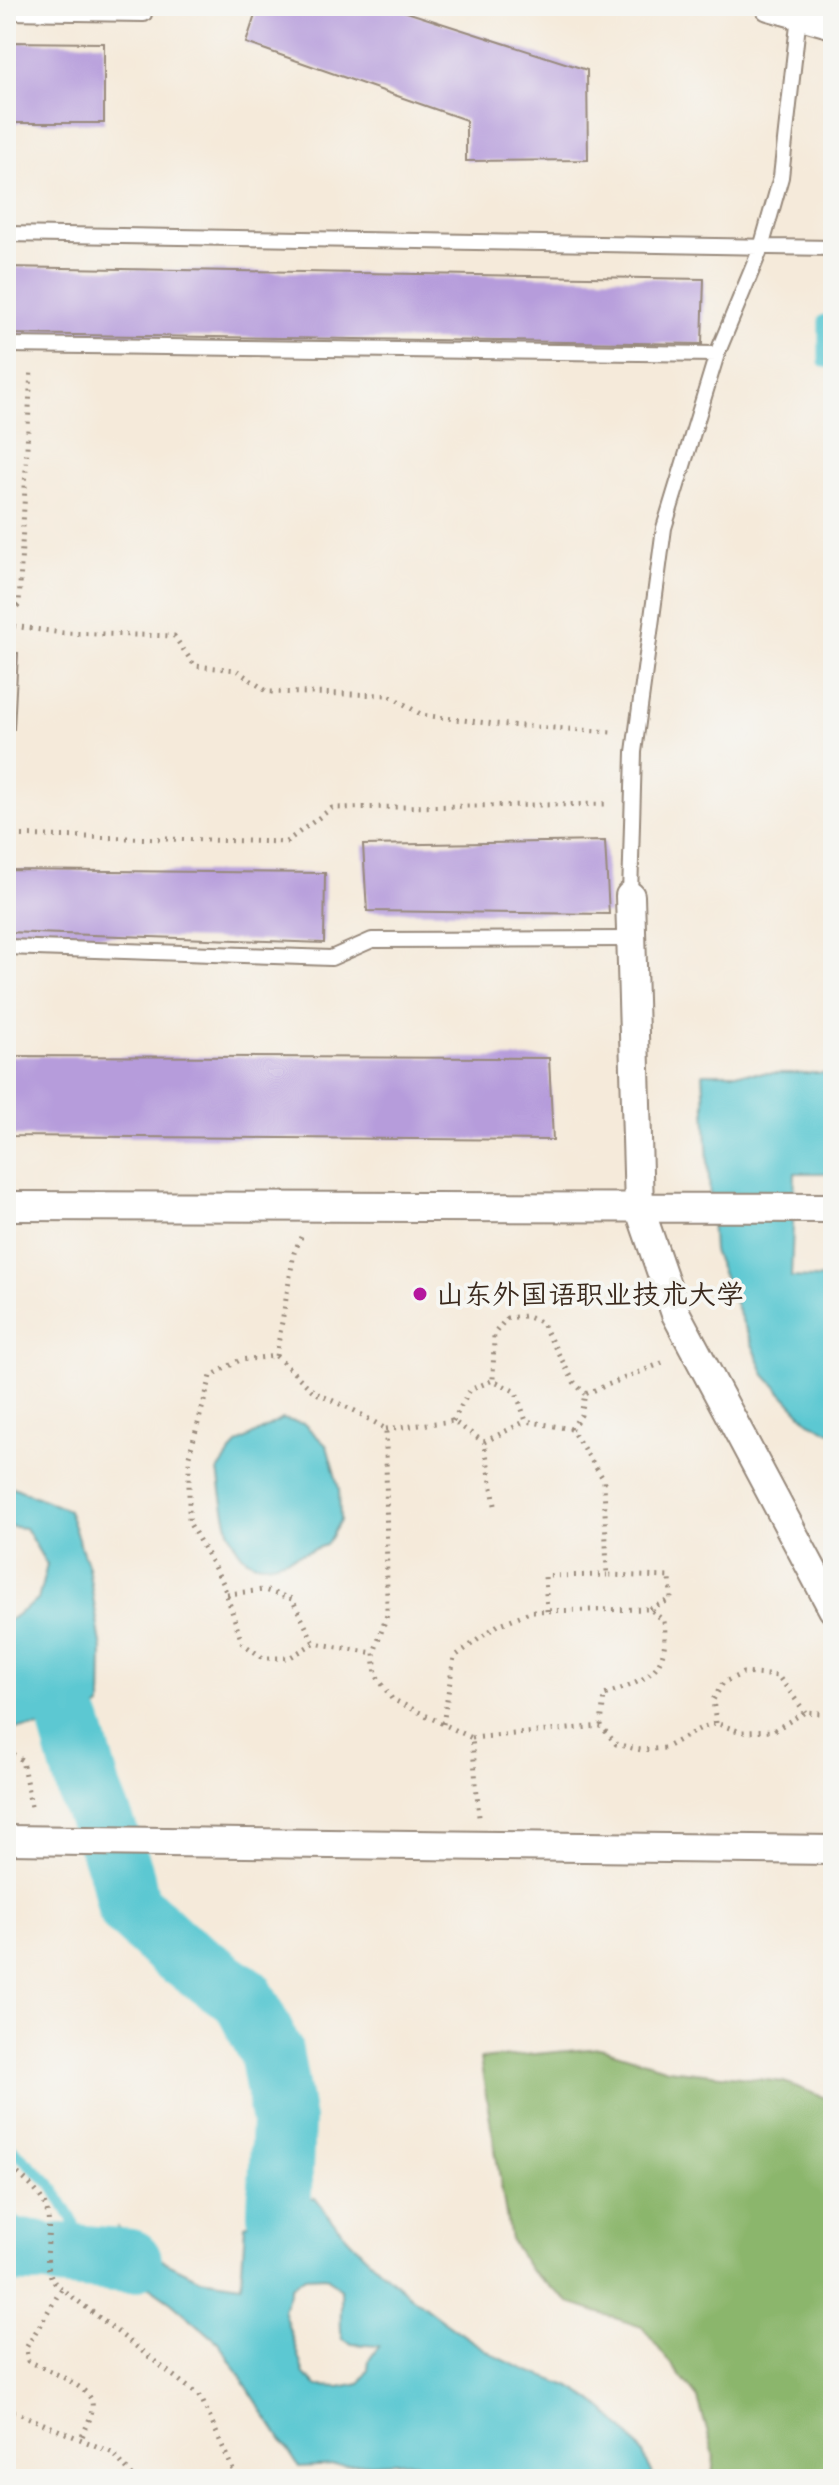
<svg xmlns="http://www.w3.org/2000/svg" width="839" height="2485" viewBox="0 0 839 2485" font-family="Delius,'LXGW WenKai TC',sans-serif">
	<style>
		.forest { fill: #8bb66c; stroke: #637045; stroke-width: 2 }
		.water { fill: #5bc8d2; stroke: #4b7978; stroke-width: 2; fill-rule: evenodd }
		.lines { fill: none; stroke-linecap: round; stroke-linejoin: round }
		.stream { stroke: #5bc8d2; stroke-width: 11 }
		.river { stroke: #5bc8d2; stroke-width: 64 }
		.building { fill: #b69cdb }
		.lane-casing { stroke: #988a7c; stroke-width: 18 }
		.street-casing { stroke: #988a7c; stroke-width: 32 }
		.path { stroke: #988a7c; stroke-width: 5; stroke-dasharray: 2 6; stroke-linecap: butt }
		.lane { stroke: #fff; stroke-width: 14 }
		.street { stroke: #fff; stroke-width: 28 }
		.poi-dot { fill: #b5179e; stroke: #f6f6f2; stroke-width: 3 }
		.labels { text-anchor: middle; stroke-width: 8; stroke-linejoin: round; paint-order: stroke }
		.poi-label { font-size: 28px; fill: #3b2a1e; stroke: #f6f6f2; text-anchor: start }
	</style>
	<rect width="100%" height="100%" fill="#f6f6f2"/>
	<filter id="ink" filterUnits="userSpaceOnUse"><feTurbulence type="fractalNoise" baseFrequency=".0125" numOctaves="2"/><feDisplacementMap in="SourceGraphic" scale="16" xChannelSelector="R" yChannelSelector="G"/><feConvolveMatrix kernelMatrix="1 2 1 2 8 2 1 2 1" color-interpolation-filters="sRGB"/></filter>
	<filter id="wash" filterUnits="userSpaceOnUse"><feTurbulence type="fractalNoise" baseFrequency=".006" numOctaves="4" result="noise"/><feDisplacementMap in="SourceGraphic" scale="32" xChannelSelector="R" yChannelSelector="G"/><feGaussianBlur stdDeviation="1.8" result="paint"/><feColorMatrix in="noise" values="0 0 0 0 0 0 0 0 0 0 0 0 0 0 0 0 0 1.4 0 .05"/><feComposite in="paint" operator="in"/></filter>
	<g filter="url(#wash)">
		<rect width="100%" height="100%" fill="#f5eada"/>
		<path class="forest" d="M 600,2048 L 668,2069 L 784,2082 L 833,2101 L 833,2479 L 712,2479 L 714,2455 L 698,2399 L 642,2327 L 570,2303 L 530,2270 L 510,2239 L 480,2059 Z"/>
		<path class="water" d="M 703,1073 L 833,1073 L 833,1173 L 795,1173 L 791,1277 L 833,1279 L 833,1433 L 809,1422 L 765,1375 L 713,1251 Z
			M 282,1419 L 304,1424 L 327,1446 L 339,1489 L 340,1521 L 326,1545 C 310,1550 280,1563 265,1564 C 226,1566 223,1499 218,1471 L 237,1444 Z
			M 6,1484 L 68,1510 L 88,1567 L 102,1650 L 101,1706 L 71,1726 L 6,1729 L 6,1622 L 38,1600 L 47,1565 L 25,1528 L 6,1526 Z
			M 315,2198 C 360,2260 425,2311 489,2352 C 513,2367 542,2375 568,2386 C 592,2396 622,2425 638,2446 C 645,2455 649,2468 654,2479 L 442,2479 L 413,2461 L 299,2467 L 218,2342 L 171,2302 L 135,2277 L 119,2228 L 162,2260 L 200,2279 L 241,2285 L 245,2225 ZM 326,2276 L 341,2290 C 342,2307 339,2323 342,2339 L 352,2344 L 379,2346 L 369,2360 L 368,2370 L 360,2383 L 339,2387 L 318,2386 L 304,2374 L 283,2310 L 291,2287 L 305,2277 Z"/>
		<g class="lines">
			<path class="stream" d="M 824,320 L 824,362 L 833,363
				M 6,2143 L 51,2184 L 72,2219 L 86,2257"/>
			<path class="river" d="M 71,1726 L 90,1793 L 121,1871 L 129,1907 L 175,1950 L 243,1997 L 271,2052 L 283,2121 L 279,2213
				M 6,2247 L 14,2251 L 35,2252
				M 60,2255 L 130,2261"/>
		</g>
		<g id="blocks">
			<path class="building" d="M 258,6 L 388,6 L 587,70 L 588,160 L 466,161 L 466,120 L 246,43 Z
				M 6,42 L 104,43 L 104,123 L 6,123 Z
				M 6,267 L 704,279 L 702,344 L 6,334 Z
				M 6,653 L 18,653 L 14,729 L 6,729 Z
				M 605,841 L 609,914 L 367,911 L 363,845 Z
				M 6,870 L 325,873 L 324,943 L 6,932 Z
				M 6,1056 L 549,1058 L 553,1140 L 6,1136 Z"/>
		</g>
	</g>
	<g filter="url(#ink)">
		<use href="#blocks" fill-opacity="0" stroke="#988a7c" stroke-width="2"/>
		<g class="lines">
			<defs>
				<path id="lane" d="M 6,12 L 144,14 L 144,6
					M 6,234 L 833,248
					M 6,345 L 717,354
					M 630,896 L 634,752 L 664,528 L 717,354 L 761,248 L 781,177 L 799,15
					M 6,947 L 331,958 L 372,940 L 631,939"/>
				<path id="street" d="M 769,6 L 833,24
					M 630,896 L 639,1207 L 676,1314 L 833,1609
					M 6,1206 L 833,1208
					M 6,1840 L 833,1850"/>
			</defs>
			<use href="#lane" class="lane-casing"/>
			<use href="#street" class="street-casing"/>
			<path class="path" d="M 6,618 L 19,605 L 31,369
				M 6,625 L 63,633 L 174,636 L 195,666 L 236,670 L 268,692 L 389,695 L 422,715 L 494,724 L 612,732
				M 6,835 L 286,842 L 332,808 L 608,804
				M 301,1237 L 294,1253 L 276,1356 L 240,1360 L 211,1376 L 189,1456 L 189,1522 L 223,1583 L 242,1643 L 263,1658 L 289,1658 L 314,1643 L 374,1653
				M 276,1356 L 314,1392 L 355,1411 L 386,1429 L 387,1615 L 374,1653 L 376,1675 L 392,1699 L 472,1738 L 479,1817
				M 453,1421 L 470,1390 L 493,1380
				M 386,1429 L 453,1421 L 484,1442
				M 571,1429 L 526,1421 L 516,1392 L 493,1380 L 494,1334 L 507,1318 L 525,1316 L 541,1322 L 574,1382 L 585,1394
				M 495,1505 L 484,1442 L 526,1421
				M 227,1594 L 264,1590 L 292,1599 L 314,1643
				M 650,1609 L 671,1599 L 670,1577 L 607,1575 L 604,1480 L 571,1429 L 581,1415 L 585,1394 L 667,1361
				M 547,1611 L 545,1576 L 607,1575
				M 716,1723 L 713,1700 L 723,1683 L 743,1673 L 778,1676 L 805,1712
				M 443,1724 L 454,1657 L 498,1625 L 532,1611 L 650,1609 L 664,1621 C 670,1672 647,1680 604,1695 L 601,1726
				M 472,1738 L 601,1726 L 616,1744 L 641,1750 L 665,1748 L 701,1728 L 716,1723 L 741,1732 L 773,1731 L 805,1712 L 833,1714
				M 6,1750 L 22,1760 L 32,1811
				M 6,2163 C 18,2174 34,2186 43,2201 C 57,2225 38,2261 55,2283 L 198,2395 L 203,2402 L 237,2479
				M 61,2290 L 26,2348 L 28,2361 C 43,2368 89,2386 92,2402 C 94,2414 85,2429 81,2439
				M 6,2408 L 113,2453 L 135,2479"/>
			<use href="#lane" class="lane"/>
			<use href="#street" class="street"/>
		</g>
	</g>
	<circle class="poi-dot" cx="420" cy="1294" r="8"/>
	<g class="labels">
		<g class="poi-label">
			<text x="436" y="1304">山东外国语职业技术大学</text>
		</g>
	</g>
	<rect width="839" height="2485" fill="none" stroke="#f6f6f2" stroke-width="32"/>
</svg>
